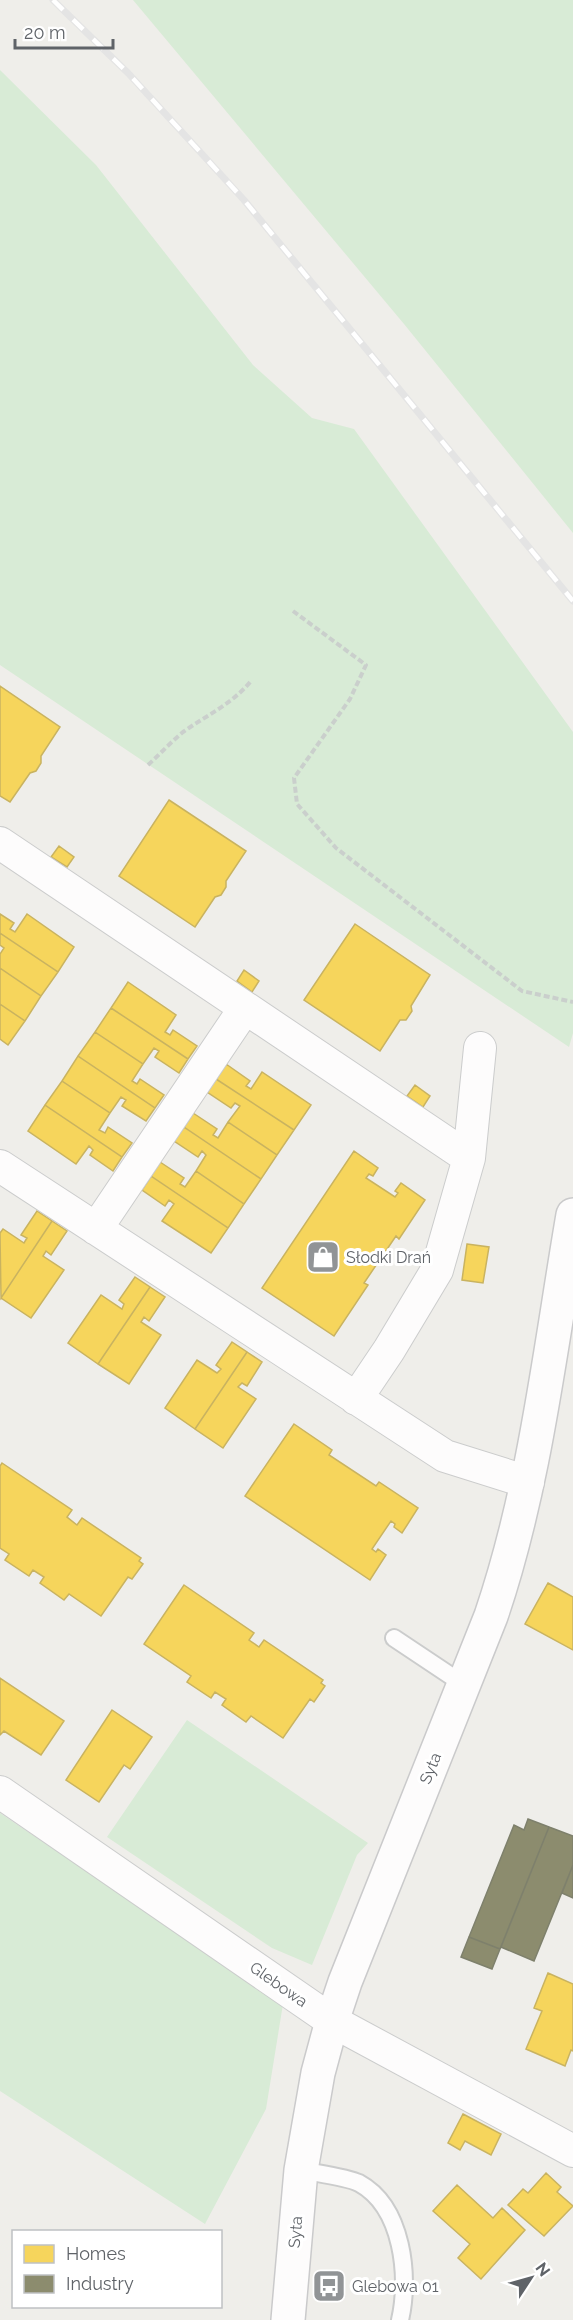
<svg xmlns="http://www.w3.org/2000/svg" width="573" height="2320" viewBox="0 0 573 2320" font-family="Raleway,sans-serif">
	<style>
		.green { fill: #d8ebd6 }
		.homes { fill: #f6d55c; stroke: #c9b360; stroke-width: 1.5 }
		.industry { fill: #8c8c6e; stroke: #7e806c; stroke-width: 1.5 }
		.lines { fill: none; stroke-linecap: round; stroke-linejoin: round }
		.lane-casing { stroke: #cbcccc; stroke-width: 20 }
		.street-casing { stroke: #cbcccc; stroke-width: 34 }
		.secondary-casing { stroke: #cacacb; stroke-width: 36 }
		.path { stroke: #cacfcc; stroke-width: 4; stroke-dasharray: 6 3; stroke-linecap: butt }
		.lane { stroke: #fdfcfc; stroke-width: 16 }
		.street { stroke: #fdfcfc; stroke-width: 32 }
		.secondary { stroke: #fdfcfc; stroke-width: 33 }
		.rail-casing { stroke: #e4e4e4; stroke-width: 7 }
		.rail { stroke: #fff; stroke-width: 4.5; stroke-dasharray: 14; stroke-linecap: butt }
		.labels { text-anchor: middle; stroke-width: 6; stroke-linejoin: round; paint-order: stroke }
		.poi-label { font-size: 16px; fill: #5f6368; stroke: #fff; text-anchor: start }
		.street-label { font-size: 16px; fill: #5f6368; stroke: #fff }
	</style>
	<rect width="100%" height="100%" fill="#efeeea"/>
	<path class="green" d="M 133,0 L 573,0 L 573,533 L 404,324 Z
		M 0,70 L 96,165 L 253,365 L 312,418 L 354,429 L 573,732 L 573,1033 L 569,1047 L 0,665 Z
		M 187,1720 L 368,1843 L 357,1855 L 312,1965 L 272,1948 L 107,1837 Z
		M 0,1813 L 283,2004 L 266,2109 L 205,2224 L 0,2091 Z"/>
	<path class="homes" d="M 0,686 L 60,727 L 41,756 L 41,763 L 36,771 L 30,773 L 10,802 L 0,796 Z
		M 169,800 L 246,851 L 226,881 L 226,887 L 221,895 L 215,897 L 195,927 L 119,876 Z
		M 59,846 L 74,857 L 67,867 L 51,857 Z
		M 0,914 L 14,923 L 10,929 L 15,932 L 27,914 L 74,947 L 58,972 L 0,933 Z
		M 355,924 L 430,975 L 411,1006 L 412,1011 L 406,1020 L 400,1020 L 380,1051 L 304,1000 Z
		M 0,933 L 58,972 L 41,996 L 0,968 L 0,954 L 4,948 L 0,945 Z
		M 0,968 L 41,996 L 25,1021 L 0,1004 Z
		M 244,970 L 259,981 L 252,992 L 237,981 Z
		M 128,982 L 176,1015 L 165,1032 L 170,1035 L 173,1030 L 197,1046 L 188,1059 L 111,1008 Z
		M 0,1004 L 25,1021 L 8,1045 L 0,1039 Z
		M 111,1008 L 188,1059 L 179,1073 L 155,1057 L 159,1051 L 154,1048 L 143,1064 L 95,1032 Z
		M 95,1032 L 143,1064 L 132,1081 L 137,1084 L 140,1079 L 164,1095 L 155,1108 L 78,1056 Z
		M 78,1056 L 155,1108 L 146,1121 L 122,1106 L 126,1100 L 121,1097 L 110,1113 L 62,1081 Z
		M 226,1064 L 250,1081 L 246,1086 L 251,1089 L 262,1072 L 311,1105 L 294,1130 L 216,1079 Z
		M 216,1079 L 294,1130 L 277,1155 L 228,1122 L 240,1106 L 235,1103 L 231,1108 L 207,1092 Z
		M 62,1081 L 110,1113 L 99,1130 L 105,1133 L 108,1127 L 132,1143 L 122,1157 L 45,1105 Z
		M 415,1085 L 430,1096 L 423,1107 L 407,1096 Z
		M 45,1105 L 122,1157 L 113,1171 L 90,1155 L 93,1150 L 89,1146 L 76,1164 L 28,1131 Z
		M 193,1113 L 217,1129 L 213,1135 L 218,1138 L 228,1122 L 277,1155 L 261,1179 L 184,1127 Z
		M 184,1127 L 261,1179 L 244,1204 L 196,1171 L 206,1155 L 202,1151 L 198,1157 L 174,1141 Z
		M 354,1151 L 378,1168 L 373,1176 L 369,1174 L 366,1178 L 395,1197 L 398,1193 L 395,1191 L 401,1183 L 425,1200 L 399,1239 L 396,1236 L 364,1283 L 368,1285 L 334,1336 L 262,1288 Z
		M 160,1162 L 184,1178 L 180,1184 L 185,1187 L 196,1171 L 244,1204 L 228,1228 L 151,1176 Z
		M 151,1176 L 228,1228 L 211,1253 L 162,1221 L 174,1204 L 169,1200 L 165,1206 L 142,1190 Z
		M 37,1211 L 52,1221 L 1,1298 L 0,1233 L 3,1229 L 24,1243 L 27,1238 L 21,1235 Z
		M 52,1221 L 67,1231 L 51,1255 L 46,1251 L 43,1256 L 64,1270 L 31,1318 L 1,1298 Z
		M 467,1244 L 489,1247 L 483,1283 L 462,1280 Z
		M 135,1277 L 150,1287 L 98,1364 L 68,1343 L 101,1295 L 122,1309 L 124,1304 L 119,1300 Z
		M 150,1287 L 165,1297 L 149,1321 L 144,1317 L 141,1322 L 161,1335 L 129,1384 L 98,1364 Z
		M 232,1342 L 247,1352 L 195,1429 L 165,1408 L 197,1360 L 217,1373 L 221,1369 L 216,1365 Z
		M 247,1352 L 262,1362 L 247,1386 L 242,1383 L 238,1387 L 256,1399 L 223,1448 L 195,1429 Z
		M 294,1424 L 332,1450 L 329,1455 L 376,1486 L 379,1482 L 418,1508 L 402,1533 L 394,1527 L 395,1524 L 391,1521 L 372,1549 L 376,1552 L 378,1549 L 386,1555 L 370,1580 L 245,1496 Z
		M 2,1463 L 72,1510 L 67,1517 L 77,1525 L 82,1518 L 141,1558 L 139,1561 L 143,1564 L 132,1579 L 128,1577 L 101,1616 L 69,1594 L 64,1600 L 40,1583 L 44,1577 L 33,1570 L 29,1576 L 5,1560 L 9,1554 L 0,1548 L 0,1466 Z
		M 548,1583 L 573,1597 L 573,1650 L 525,1624 Z
		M 184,1585 L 254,1633 L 249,1640 L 259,1647 L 264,1640 L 323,1680 L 321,1683 L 325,1686 L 314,1702 L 310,1699 L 283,1738 L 251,1716 L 246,1722 L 222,1705 L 226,1699 L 215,1692 L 211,1698 L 187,1682 L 191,1676 L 144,1644 Z
		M 0,1678 L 64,1721 L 41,1755 L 4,1731 L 0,1735 Z
		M 112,1710 L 152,1737 L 130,1769 L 124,1765 L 99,1802 L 66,1780 Z
		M 548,1973 L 573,1984 L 573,2051 L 571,2050 L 565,2066 L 526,2049 L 542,2011 L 534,2008 Z
		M 463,2114 L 501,2134 L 491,2155 L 465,2141 L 460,2150 L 448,2143 Z
		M 546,2173 L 561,2187 L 557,2192 L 573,2206 L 544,2236 L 508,2205 L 523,2189 L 528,2193 Z
		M 457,2185 L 493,2218 L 502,2208 L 525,2230 L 481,2279 L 458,2258 L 470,2244 L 433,2211 Z"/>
	<path class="industry" d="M 528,1819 L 549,1827 L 500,1949 L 469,1937 L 514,1825 L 524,1830 Z
		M 549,1827 L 573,1836 L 573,1865 L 534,1961 L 501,1947 Z
		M 573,1865 L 573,1898 L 562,1893 Z
		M 469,1937 L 500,1949 L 492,1969 L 461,1957 Z"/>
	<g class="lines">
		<defs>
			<path id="lane" d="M 394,1638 L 463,1684
				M 301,2170 C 315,2173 347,2177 359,2183 C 403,2207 410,2277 400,2320"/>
			<path id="street" d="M 0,843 L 469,1158
				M 0,1166 L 445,1456 L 528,1482
				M 96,1229 L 245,1008
				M 356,1399 L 389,1350 L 437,1270 L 469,1158 L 480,1048
				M 0,1792 L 332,2021 L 573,2151"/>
			<path id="secondary" d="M 288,2320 L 301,2170 L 318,2073 L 332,2021 L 345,1982 L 491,1616 C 535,1487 550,1349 573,1215"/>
		</defs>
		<use href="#lane" class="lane-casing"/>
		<use href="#street" class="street-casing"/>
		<use href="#secondary" class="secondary-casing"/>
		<path class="path" d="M 293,611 L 366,665 L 350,699 L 294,778 L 297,804 L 336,848 L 522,991 L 573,1002
			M 148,765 C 160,754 171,742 183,732 C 207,715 232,704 251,681"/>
		<use href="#lane" class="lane"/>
		<use href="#street" class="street"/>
		<use href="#secondary" class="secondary"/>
		<defs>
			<path id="rail" d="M 53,0 L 128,73 L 244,200 L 573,601"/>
		</defs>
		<use href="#rail" class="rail-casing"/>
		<use href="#rail" class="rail"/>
	</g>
	<defs>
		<symbol id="shop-square" viewBox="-11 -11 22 22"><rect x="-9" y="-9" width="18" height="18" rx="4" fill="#919496" stroke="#fff"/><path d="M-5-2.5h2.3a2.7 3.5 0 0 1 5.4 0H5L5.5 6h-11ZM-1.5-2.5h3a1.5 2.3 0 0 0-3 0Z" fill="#fff"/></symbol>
		<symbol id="bus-square" viewBox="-11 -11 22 22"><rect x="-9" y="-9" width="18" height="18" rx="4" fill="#919496" stroke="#fff"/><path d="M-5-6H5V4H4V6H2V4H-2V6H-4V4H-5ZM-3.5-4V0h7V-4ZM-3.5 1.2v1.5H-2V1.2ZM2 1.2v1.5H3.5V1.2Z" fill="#fff"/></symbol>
	</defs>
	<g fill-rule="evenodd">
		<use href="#shop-square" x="304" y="1238" width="38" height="38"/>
		<use href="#bus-square" x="310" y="2267" width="38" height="38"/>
	</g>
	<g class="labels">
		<g class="poi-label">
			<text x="346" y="1263">Słodki Drań</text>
			<text x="352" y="2292">Glebowa 01</text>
		</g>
		<g class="street-label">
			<text transform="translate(430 1768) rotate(-68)" y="6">Syta</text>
			<text transform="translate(279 1984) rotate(35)" y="6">Glebowa</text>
			<text transform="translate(295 2232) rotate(-85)" y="6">Syta</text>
		</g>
	</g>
	<rect x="12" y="2230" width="210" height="78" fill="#ffffff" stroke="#bfc1c3" stroke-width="1.5"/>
	<rect x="24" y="2245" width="30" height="18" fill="#f6d55c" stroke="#bfc1c3" stroke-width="1.5"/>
	<text x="66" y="2260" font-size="18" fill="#5f6368">Homes</text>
	<rect x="24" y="2275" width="30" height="18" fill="#8c8c6e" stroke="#bfc1c3" stroke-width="1.5"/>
	<text x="66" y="2290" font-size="18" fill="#5f6368">Industry</text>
	<g transform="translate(531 2278) rotate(54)" stroke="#ffffff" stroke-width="4.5" paint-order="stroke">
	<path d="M0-4.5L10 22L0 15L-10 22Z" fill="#5f6368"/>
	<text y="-9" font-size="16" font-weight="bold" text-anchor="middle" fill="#5f6368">N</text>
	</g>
	<path d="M15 39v9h98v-9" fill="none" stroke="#5f6368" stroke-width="3"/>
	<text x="24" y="39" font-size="18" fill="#5f6368" stroke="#ffffff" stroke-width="4.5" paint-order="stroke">20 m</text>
</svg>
